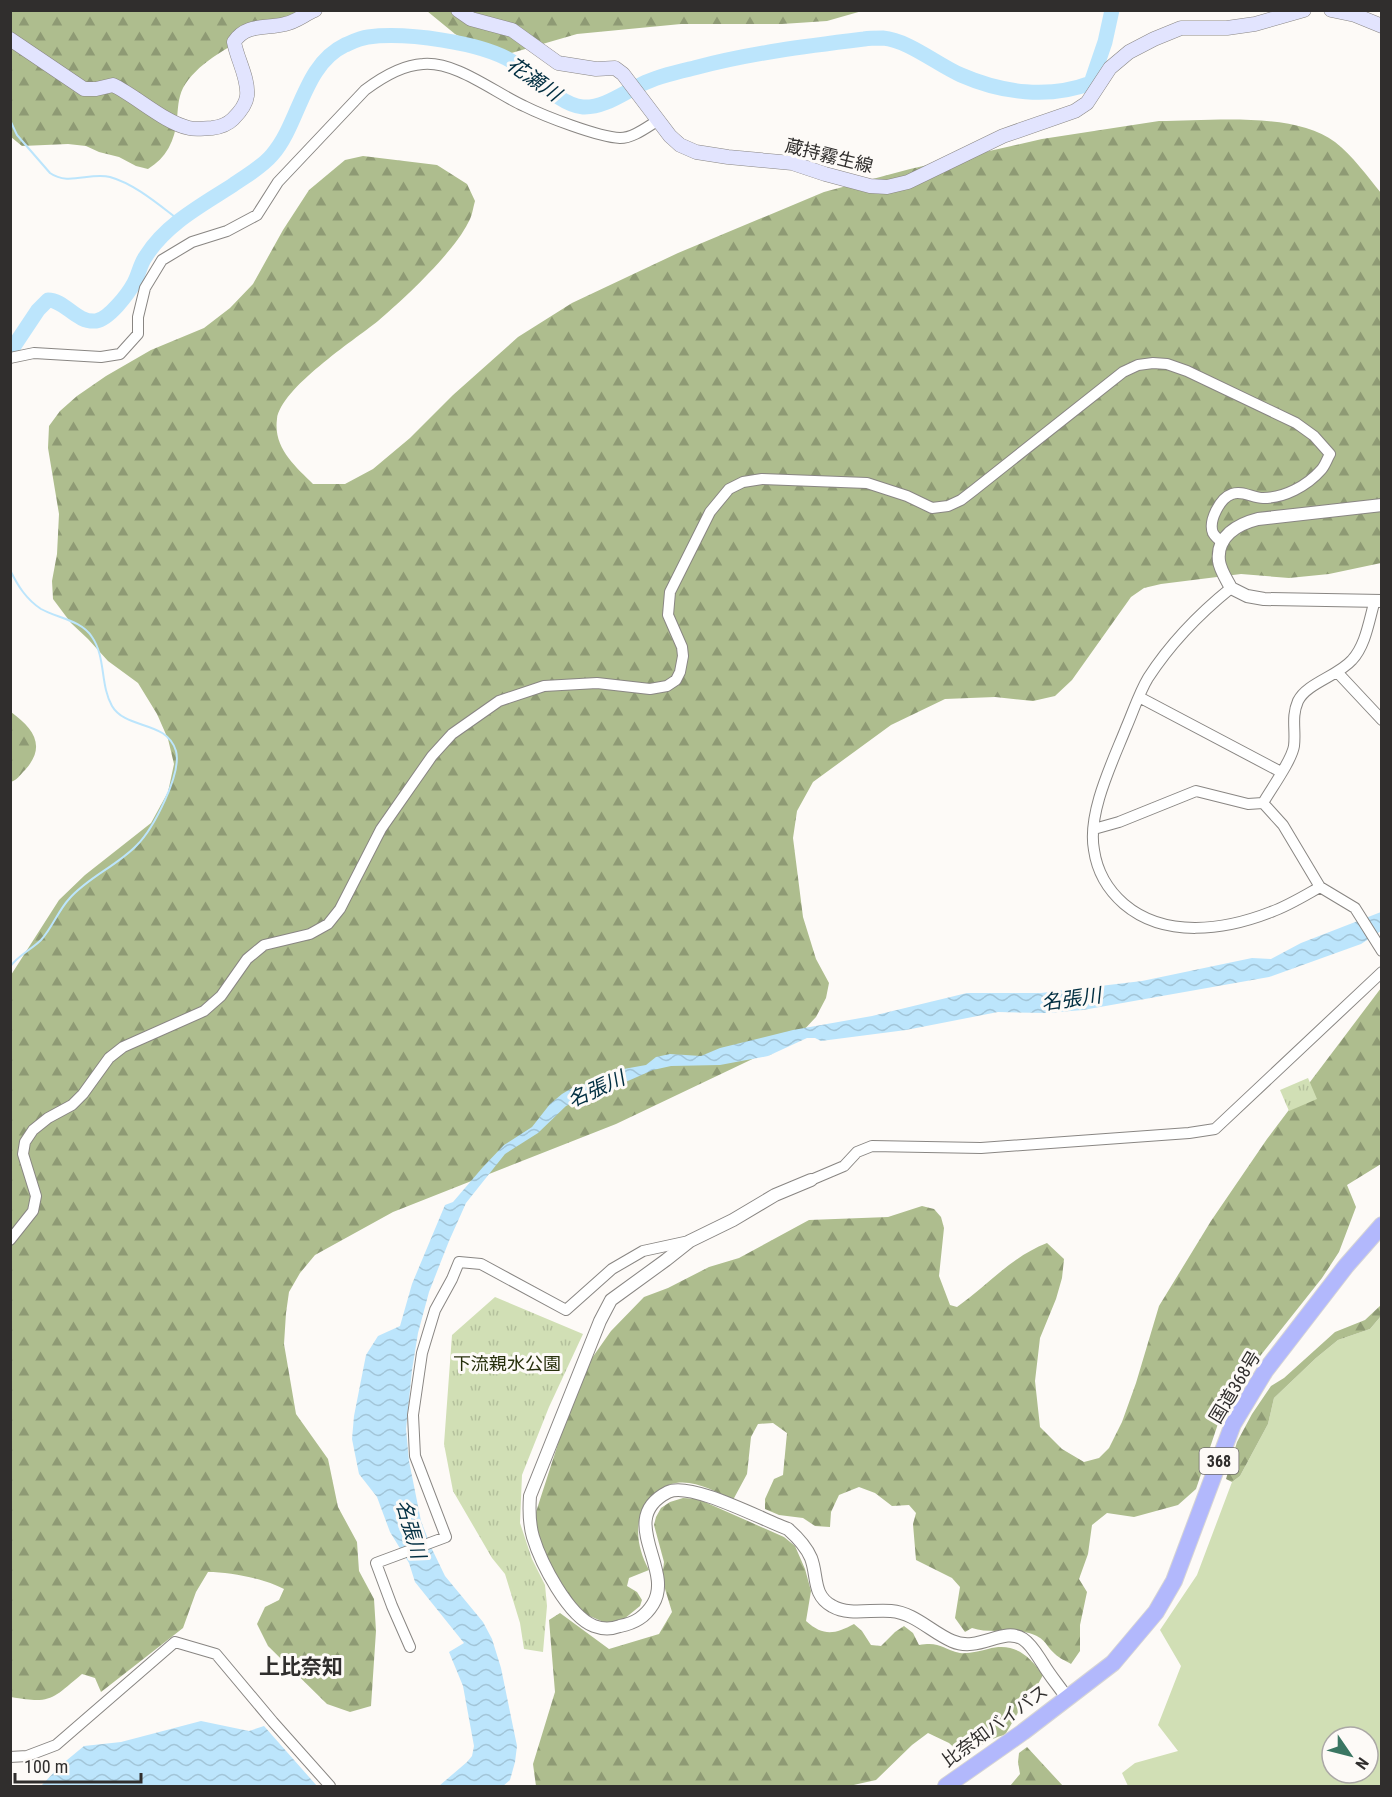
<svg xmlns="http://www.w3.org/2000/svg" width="1392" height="1797" viewBox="0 0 1392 1797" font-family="'Roboto Condensed','Noto Sans JP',sans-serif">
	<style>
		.green { fill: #d1dfb5; fill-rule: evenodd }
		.forest { fill: url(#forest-firs) }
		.park { fill: url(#park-tufts) }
		.water { fill: url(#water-waves) }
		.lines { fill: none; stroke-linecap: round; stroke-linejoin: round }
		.stream { stroke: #bce5fc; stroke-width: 2 }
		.river { stroke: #bce5fc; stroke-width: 15 }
		.minor-casing { stroke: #898683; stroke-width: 12 }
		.tertiary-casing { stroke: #898683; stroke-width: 14 }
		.secondary-casing { stroke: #898683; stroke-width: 15 }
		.trunk-casing { stroke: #d6d5d5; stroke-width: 18 }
		.minor { stroke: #fff; stroke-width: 10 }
		.tertiary { stroke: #fff; stroke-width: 12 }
		.secondary { stroke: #e2e4fe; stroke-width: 14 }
		.trunk { stroke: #b2b8fc; stroke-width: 16 }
		.labels { text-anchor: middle; stroke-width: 6; stroke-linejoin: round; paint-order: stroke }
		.shield { fill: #fdfaf7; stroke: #6e6b6a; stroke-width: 1.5 }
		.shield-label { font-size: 16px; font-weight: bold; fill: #302e2d }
		.street-label { font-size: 18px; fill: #302e2d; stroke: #fdfaf7 }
		.park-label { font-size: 18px; fill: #27300c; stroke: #fdfaf7 }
		.water-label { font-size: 20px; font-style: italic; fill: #012e41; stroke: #fdfaf7 }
		.quarter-label { font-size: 21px; font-weight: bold; fill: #302e2d; stroke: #fdfaf7 }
	</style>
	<defs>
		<pattern id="forest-firs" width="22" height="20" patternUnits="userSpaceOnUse" patternTransform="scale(1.5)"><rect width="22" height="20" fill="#aebd8e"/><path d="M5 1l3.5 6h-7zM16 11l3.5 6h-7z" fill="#8e9a74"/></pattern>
		<pattern id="park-tufts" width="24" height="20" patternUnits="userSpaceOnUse" patternTransform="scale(1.5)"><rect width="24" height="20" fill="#d1dfb5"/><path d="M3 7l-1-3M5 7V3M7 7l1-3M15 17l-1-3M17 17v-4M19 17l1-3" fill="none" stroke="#b4c09c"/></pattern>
		<pattern id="water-waves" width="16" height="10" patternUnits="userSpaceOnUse" patternTransform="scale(1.5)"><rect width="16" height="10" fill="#bce5fc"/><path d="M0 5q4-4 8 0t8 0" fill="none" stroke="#a2c5d8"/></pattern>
	</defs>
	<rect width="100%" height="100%" fill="#fdfaf7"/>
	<path class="green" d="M 1381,1316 L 1381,1786 L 1128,1786 L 1122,1773 L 1135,1763 L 1178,1751 L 1158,1725 L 1181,1666 L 1160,1630 L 1197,1575 L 1232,1482 L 1240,1476 L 1268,1424 L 1274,1398 L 1316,1358 L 1338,1340 L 1370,1329 ZM 1332,1737 L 1368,1737 L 1368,1773 L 1332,1773 Z"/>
	<path class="forest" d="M 10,11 L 308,11 C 270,28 204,50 183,88 C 178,98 178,109 177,119 C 175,141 166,158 148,169 L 136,166 L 119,157 L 99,152 L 86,146 L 68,144 L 22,146 L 11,137 Z
		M 427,11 L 862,11 L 827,21 L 782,24 L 681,24 L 577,34 L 508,54 L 489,52 L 455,34 Z
		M 1159,121 C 1209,121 1295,111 1335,142 C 1353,156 1367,176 1381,193 L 1381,563 L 1329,574 L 1289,578 L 1241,574 L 1161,584 L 1144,588 L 1131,597 L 1072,680 L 1055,696 L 1033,701 L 995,697 L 945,699 L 891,725 L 813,782 L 797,811 L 793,838 L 803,917 L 816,959 L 829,983 L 826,998 L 816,1017 L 801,1033 L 763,1054 L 616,1124 L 393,1212 L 315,1255 L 300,1273 L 289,1292 L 286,1313 L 284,1344 L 296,1414 L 328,1459 L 338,1507 L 357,1542 L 359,1571 L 374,1599 L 376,1631 L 371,1706 L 350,1712 L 327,1704 L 268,1646 L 257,1624 L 265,1607 L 279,1600 L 284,1589 C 265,1579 231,1572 208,1572 L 196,1592 L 183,1628 L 101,1692 L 95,1678 L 82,1674 C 51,1700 51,1704 11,1697 L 11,975 L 59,900 L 85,875 L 151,823 L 168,792 L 174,764 L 168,739 L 157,714 L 138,683 L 108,661 L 88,639 L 71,623 L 53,599 L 52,581 L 57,554 L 59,514 L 48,448 L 49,426 L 60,411 L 77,396 L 106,376 L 151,350 L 204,328 L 230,308 L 253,284 L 283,230 L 309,190 L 345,160 L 363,156 L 437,165 L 467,184 L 475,201 C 473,208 472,217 468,223 C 453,253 404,299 378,321 C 353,341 281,388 277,419 C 273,448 295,466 313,484 L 345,484 L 373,469 L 410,438 L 453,395 L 518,337 L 572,303 L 678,253 L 824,192 L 910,169 L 1042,139 Z
		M 11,712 C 33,728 47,746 25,770 C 20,775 17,780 11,782 Z
		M 1381,988 L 1381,1164 L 1347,1185 L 1356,1207 L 1339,1252 L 1322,1278 L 1245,1375 L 1223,1409 L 1196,1489 L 1178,1505 L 1134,1517 L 1107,1513 L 1092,1525 L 1088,1554 L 1079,1579 L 1087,1592 L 1080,1625 L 1080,1651 L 1071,1664 C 1066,1661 1059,1658 1055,1654 C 1045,1645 1046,1638 1029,1633 C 1010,1628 990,1634 972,1628 L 965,1632 L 955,1618 L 960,1587 L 952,1578 L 916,1560 L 913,1524 L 916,1513 L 909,1505 L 892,1506 L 875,1493 L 859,1487 L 839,1495 L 831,1512 L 830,1527 L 815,1526 L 803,1518 L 779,1515 L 765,1509 L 765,1499 L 774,1479 L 783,1475 L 787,1433 L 773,1423 L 758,1424 L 751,1437 L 747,1474 L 733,1500 C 716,1492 696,1480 676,1483 C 667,1484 658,1491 652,1497 C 632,1518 636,1546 649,1570 L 629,1578 L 627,1586 L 637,1592 L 642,1600 L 640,1606 L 624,1619 L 606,1623 L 580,1612 L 561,1586 L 543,1553 L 536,1530 L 536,1512 L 576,1388 L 592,1358 L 611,1331 L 644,1297 L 668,1288 L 709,1267 L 739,1258 L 809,1220 L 888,1217 L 922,1206 L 934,1209 L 941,1217 L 944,1228 L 939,1276 L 950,1305 L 957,1307 C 988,1285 1011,1257 1047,1243 L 1064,1259 L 1062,1278 L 1056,1299 L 1040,1338 L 1035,1381 L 1040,1427 L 1062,1449 L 1084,1462 L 1099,1458 L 1109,1448 L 1122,1422 L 1136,1383 L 1159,1306 L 1211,1221 L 1267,1139 Z
		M 1381,1305 L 1381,1316 L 1370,1329 L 1338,1340 L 1316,1358 L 1274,1398 L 1268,1424 L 1240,1476 L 1232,1482 L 1226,1479 L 1237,1442 L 1252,1414 L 1271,1386 L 1284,1378 L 1335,1332 L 1365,1320 Z
		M 683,1498 L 698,1499 L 784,1537 L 795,1546 L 805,1569 L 811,1591 L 806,1621 C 824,1637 835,1634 854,1624 L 862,1631 L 871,1645 L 881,1646 L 895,1632 L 904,1626 L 913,1633 L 919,1645 C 940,1641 942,1649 960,1653 C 969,1654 979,1651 988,1649 C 1014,1642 1029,1655 1043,1675 L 1032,1695 L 1023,1704 L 1005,1735 C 985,1739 980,1751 960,1753 L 949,1743 L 928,1733 L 912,1745 L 876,1780 L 849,1786 L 536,1786 L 533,1764 L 555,1692 L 549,1620 L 560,1613 L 609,1649 L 659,1634 L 672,1612 L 662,1579 L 664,1562 L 654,1525 L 656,1517 L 661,1508 L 670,1502 Z
		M 1027,1747 L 1063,1786 L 1010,1786 L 1020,1774 L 1018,1762 L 1019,1753 Z"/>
	<path class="park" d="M 1308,1078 L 1317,1099 L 1289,1111 L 1280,1090 Z
		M 495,1297 L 583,1334 L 549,1407 L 522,1475 L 520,1523 L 532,1559 L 545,1585 L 547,1606 L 543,1652 L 524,1649 L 520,1623 L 505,1574 L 492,1558 L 453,1491 L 444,1444 L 452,1335 Z"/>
	<path class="water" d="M 1381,912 L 1381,931 L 1361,944 L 1269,977 L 1083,1010 L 1046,1013 L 998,1012 L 906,1030 L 821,1041 L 815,1038 L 807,1038 L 768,1056 L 720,1065 L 671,1066 L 653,1070 L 621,1084 L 610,1092 L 580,1099 L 566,1106 L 538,1133 L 505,1154 L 466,1203 L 449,1241 L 429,1292 L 418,1333 L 412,1370 L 406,1429 L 409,1461 L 421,1521 L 431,1547 L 445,1576 L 483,1622 L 492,1639 L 501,1668 L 517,1746 L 515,1762 L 510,1780 L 503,1786 L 439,1786 L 467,1762 L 472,1756 L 474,1746 L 463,1686 L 449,1652 L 464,1643 L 415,1582 L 409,1563 L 390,1532 L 377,1497 L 359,1474 L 352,1439 L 354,1416 L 366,1355 L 378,1336 L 400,1326 L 412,1284 L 445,1205 L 453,1202 L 483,1167 L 504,1145 L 532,1127 L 550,1104 L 562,1094 L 577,1085 L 597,1082 L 618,1070 L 646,1065 L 656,1057 L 670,1054 L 701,1056 L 720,1048 L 793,1030 L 872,1016 L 967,993 L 1041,993 L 1142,981 L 1252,958 L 1271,959 L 1301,943 Z
		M 201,1721 L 249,1731 L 264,1726 L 317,1786 L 41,1786 L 61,1765 L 84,1746 L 121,1742 Z"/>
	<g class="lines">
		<path class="stream" d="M 10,120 L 17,135 L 50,173 C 68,186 90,172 110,177 C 135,184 159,205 179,220
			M 10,570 C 18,586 26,599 41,609 C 57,618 81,620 92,637 C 106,657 100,685 112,706 C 126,730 167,720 176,751 C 182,774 153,829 137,845 C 117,866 88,877 69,899 C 58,911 52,928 41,940 C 31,950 18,955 10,967"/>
		<path class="river" d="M 10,352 L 38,310 L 48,300 C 65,300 76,323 96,321 C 109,319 128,294 134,283 C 139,274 140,264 146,256 C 166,224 202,205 233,185 C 247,175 261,168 272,155 C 300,123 303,65 345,45 C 352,42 360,38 368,37 C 405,32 481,42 513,62 C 532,74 559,105 583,107 C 604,108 623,93 642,84 C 658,76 677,72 694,68 C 750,53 807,46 864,39 C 870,38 877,38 883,38 C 908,40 938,65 961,75 C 1002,93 1049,99 1091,83 L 1105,42 L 1112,10"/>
		<defs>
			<path id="minor" d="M 10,358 L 34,353 L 101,357 L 120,354 L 138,334 L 138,317 L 145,288 L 162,260 L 192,242 L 227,231 L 257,215 L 278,182 L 365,90 C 381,78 402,65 423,64 C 456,61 495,93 524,106 C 544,116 598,137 620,138 C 633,138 647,127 657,121
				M 1231,588 C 1200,613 1170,644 1148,678 C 1139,693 1133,712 1126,728 C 1113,761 1087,813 1094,850 C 1097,871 1108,890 1124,904 C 1165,939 1225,930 1271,912 C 1288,906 1304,896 1320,887
				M 1338,673 L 1382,720
				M 1139,697 L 1281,772
				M 1263,803 C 1271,789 1292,760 1294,746 C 1296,730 1291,717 1298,701 C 1307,683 1338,676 1352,660 C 1366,645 1369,620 1375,600
				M 1263,803 L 1283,825 L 1320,887 L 1355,908 L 1382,951
				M 1094,829 L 1119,822 L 1196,791 L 1248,804 L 1263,803
				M 811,1180 L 844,1166 L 857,1152 L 872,1146 L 981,1148 L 1189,1133 L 1215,1129 L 1382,972
				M 10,1240 L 33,1211 L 36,1196 L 23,1154 L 25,1142 L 33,1130 L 48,1118 L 72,1105 L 83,1094 L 109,1058 L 123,1047 L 204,1011 L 221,996 L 247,959 L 264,945 L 310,934 L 328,924 L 340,909 L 381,829 L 432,756 L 452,734 L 499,701 L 544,686 L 597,683 L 650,689 L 667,686 L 676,680 L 680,672 L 683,656 L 682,647 L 668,615 L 670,592 L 710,512 L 729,489 L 743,482 L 762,479 L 867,483 L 907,496 L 932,508 L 948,506 L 961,500 L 974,490 L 1123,372 L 1138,365 L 1153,363 L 1167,364 L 1187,371 L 1296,423 L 1314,436 L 1330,454 C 1327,459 1325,466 1321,470 C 1307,486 1284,498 1263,498 C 1253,498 1242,490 1232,494 C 1220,498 1208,521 1213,533 C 1215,537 1219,540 1223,543
				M 410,1647 L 392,1606 L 376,1563 L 446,1537 L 415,1456 L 413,1415 L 422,1353 L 435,1310 L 452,1279 L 459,1262 L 481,1264 L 566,1310 L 612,1269 L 643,1251 L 689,1241
				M 10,1757 L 27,1756 L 56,1745 L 175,1642 L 216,1654 L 273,1722 L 330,1786"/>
			<path id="tertiary" d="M 1382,505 L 1258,519 C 1238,524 1216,536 1219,561 C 1220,570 1227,580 1231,588 L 1247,596 L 1264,599 L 1382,601
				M 811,1180 L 775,1195 L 733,1220 L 690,1241 L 666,1260 L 611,1300 L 600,1321 L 530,1496 C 529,1510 529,1523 533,1537 C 541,1563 568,1616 594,1626 C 602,1629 612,1629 620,1626 C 635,1623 645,1617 653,1604 C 675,1569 615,1519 668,1492 C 690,1481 763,1520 788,1529 C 797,1537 806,1546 811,1558 C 818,1576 812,1595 832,1606 C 849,1616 872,1609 891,1611 C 915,1613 931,1632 952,1641 C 979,1653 1003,1626 1023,1639 C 1032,1645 1037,1655 1043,1664 C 1050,1676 1059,1686 1067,1698"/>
			<path id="secondary" d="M 458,10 L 471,19 L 512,30 L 558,63 L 596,69 L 615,68 L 623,74 L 670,136 L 680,145 L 696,152 L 728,157 L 792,163 L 825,174 L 870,186 L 887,187 L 908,182 L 1003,136 L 1075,111 L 1087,103 L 1110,68 L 1129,52 L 1154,39 L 1181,28 L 1227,28 L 1255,24 L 1304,10
				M 1331,10 L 1355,15 L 1382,26
				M 10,39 L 84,89 L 96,89 L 113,85 C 136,96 165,123 189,128 C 197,130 204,128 212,128 C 220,127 227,125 233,119 C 239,113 246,105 247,96 C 249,79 237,59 234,42 C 246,23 267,29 285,24 C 296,22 305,14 315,10"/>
			<path id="trunk" d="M 946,1786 L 1023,1732 L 1113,1663 L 1156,1612 L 1174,1581 L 1233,1424 L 1265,1371 L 1346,1266 L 1382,1225"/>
		</defs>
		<use href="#minor" class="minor-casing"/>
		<use href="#tertiary" class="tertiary-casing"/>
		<use href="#secondary" class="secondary-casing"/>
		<use href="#trunk" class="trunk-casing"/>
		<use href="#minor" class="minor"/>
		<use href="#tertiary" class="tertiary"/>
		<use href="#secondary" class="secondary"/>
		<use href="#trunk" class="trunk"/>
	</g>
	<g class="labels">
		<rect class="shield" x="1199.5" y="1448" width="39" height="26" rx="4.5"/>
		<g class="shield-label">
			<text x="1219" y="1467">368</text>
		</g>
		<g class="street-label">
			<text transform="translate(829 156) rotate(14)" y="6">蔵持霧生線</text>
			<text transform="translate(1235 1387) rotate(-59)" y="6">国道368号</text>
			<text transform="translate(995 1726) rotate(-36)" y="6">比奈知バイパス</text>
		</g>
		<g class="park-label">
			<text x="507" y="1370">下流親水公園</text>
		</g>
		<g class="water-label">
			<text transform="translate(534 79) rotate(35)" y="7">花瀬川</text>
			<text transform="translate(1071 999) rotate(-8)" y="7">名張川</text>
			<text transform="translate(596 1089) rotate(-24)" y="7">名張川</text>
			<text transform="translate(411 1529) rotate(74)" y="7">名張川</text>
		</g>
		<g class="quarter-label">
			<text x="301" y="1674">上比奈知</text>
		</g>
	</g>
	<rect width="1392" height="1797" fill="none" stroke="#302e2d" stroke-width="24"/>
	<g transform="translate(1350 1755) rotate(125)"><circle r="28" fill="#fdfaf7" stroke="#aba8a6" stroke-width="1.5"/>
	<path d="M0-4.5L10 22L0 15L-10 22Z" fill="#3a7662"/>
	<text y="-9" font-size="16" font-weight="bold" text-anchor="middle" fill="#302e2d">N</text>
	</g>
	<path d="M15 1773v9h126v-9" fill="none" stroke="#302e2d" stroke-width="3"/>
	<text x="24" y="1773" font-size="18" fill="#302e2d" stroke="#fdfaf7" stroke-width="4.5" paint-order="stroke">100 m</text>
</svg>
